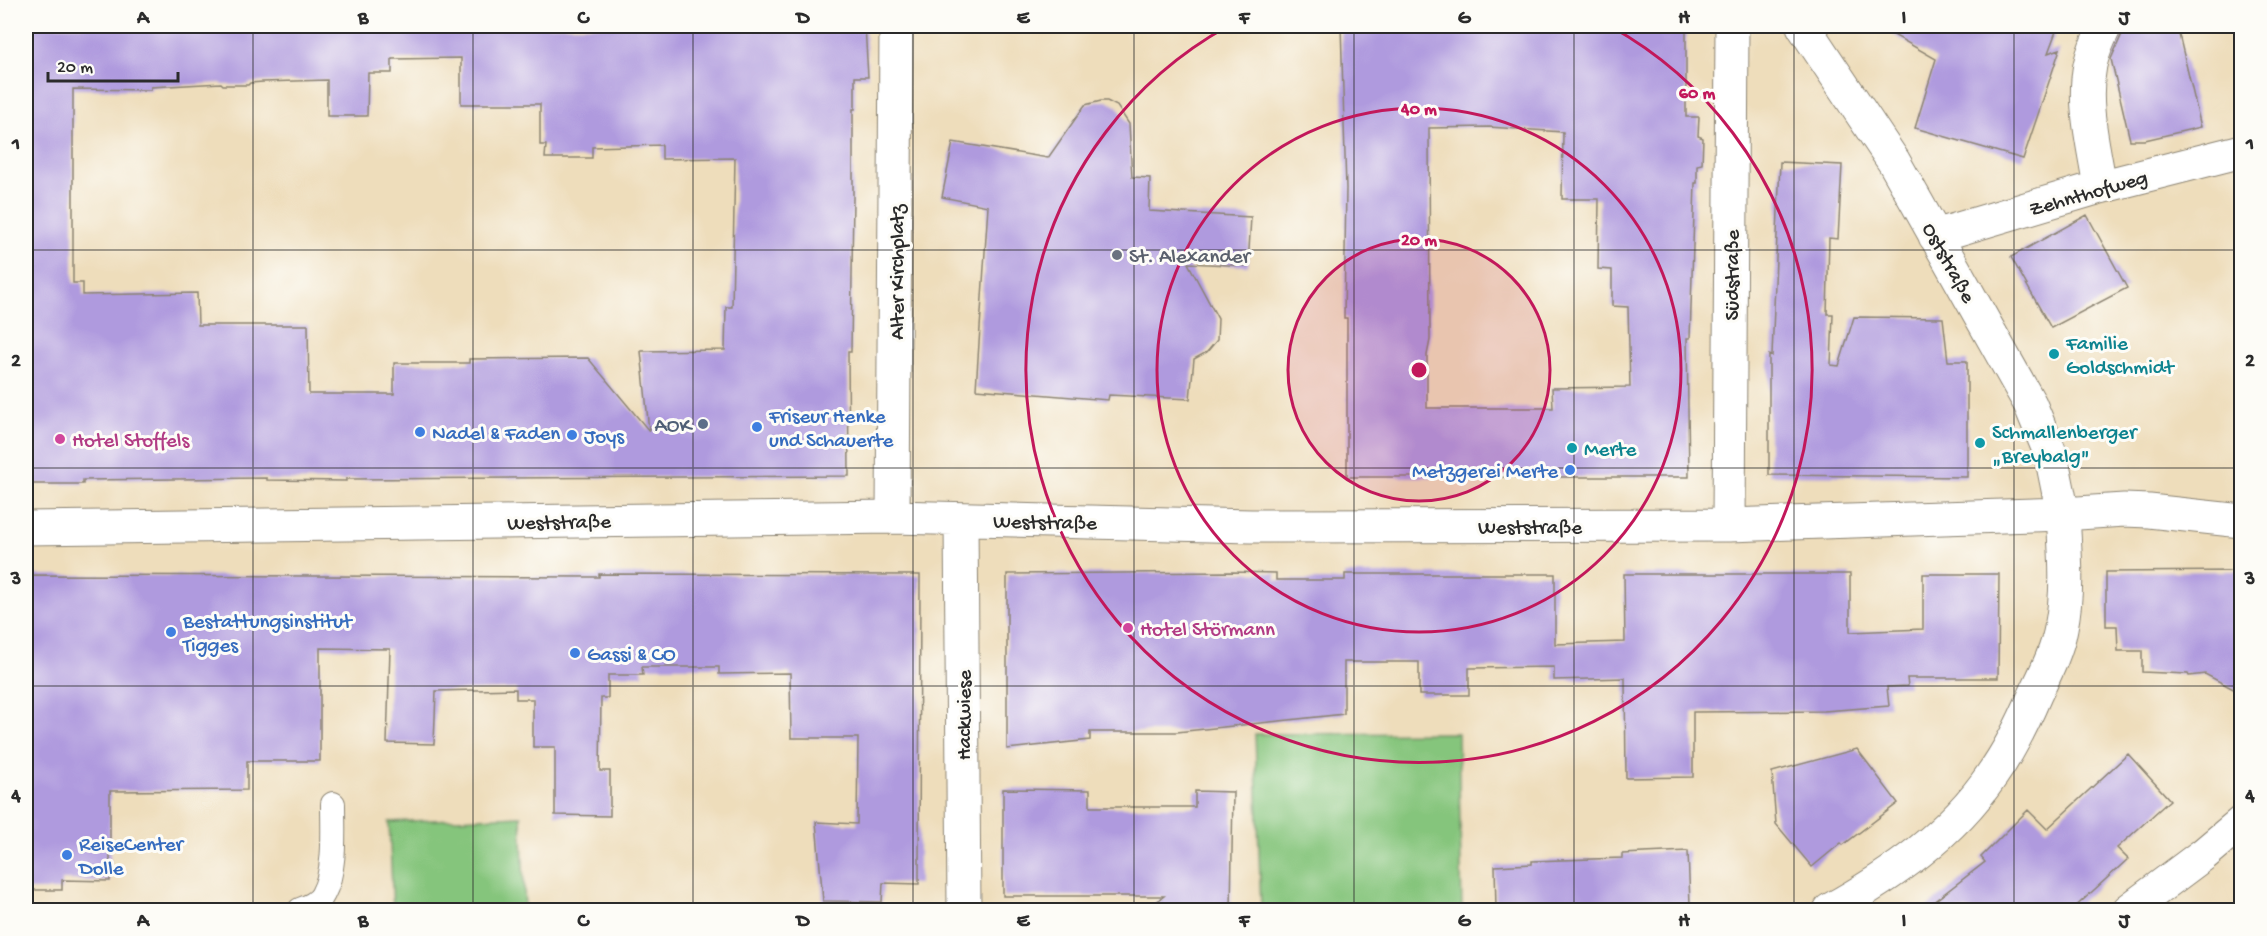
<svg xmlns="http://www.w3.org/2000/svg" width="2267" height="936" viewBox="0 0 2267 936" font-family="'Gochi Hand',sans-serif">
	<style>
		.green { fill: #85c57c; stroke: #587854; stroke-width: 1.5 }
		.building { fill: #af9ade; fill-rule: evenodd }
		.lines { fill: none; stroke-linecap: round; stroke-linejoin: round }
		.service-casing { stroke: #8c8473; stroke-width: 26 }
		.minor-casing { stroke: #8c8473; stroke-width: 35 }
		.tertiary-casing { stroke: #8c8473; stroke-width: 35 }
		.service { stroke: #fff; stroke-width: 24 }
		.minor { stroke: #fff; stroke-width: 33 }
		.tertiary { stroke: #fff; stroke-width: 33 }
		.grid { fill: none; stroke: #2b2b2b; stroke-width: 1.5; stroke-opacity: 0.55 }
		.ring { fill: none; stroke: #c2185b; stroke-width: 3 }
		.worship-dot { fill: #6b7280; stroke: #fdfcf7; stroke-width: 2 }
		.culture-dot { fill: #0f9aa8; stroke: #fdfcf7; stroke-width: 2 }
		.service-dot { fill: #5c6f8a; stroke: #fdfcf7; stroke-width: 2 }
		.shop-dot { fill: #3f7fe0; stroke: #fdfcf7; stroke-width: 2 }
		.hotel-dot { fill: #d1479c; stroke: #fdfcf7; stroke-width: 2 }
		.labels { text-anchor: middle; stroke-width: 6; stroke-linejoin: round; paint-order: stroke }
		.street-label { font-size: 21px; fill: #2b2b2b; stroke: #fdfcf7 }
		.worship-label { font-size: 21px; fill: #5b616d; stroke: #fdfcf7; text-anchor: start }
		.culture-label { font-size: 21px; fill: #0d838f; stroke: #fdfcf7; text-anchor: start }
		.shop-label { font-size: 21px; fill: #366cbe; stroke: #fdfcf7; text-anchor: start }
		.service-label { font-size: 21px; fill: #4e5e75; stroke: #fdfcf7; text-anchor: end }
		.hotel-label { font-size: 21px; fill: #b23c85; stroke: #fdfcf7; text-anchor: start }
		.centre { fill: #c2185b; stroke: #fdfcf7; stroke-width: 3 }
		.ring-label { font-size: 18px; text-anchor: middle; font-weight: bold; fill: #c2185b; stroke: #fdfcf7; stroke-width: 6; stroke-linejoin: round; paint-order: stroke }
		.neatline { fill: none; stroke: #2b2b2b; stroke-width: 2 }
		.grid-label { font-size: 20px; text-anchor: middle; font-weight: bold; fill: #2b2b2b }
	</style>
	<rect width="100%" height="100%" fill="#fdfcf7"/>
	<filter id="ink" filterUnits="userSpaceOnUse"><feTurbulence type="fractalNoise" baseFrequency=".0167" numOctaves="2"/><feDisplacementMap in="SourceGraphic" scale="12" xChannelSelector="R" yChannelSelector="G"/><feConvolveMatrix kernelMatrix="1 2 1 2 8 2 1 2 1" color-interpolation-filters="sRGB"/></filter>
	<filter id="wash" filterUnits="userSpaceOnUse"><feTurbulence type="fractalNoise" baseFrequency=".008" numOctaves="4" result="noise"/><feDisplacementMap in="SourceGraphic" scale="24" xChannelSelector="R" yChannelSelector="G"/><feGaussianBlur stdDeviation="1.35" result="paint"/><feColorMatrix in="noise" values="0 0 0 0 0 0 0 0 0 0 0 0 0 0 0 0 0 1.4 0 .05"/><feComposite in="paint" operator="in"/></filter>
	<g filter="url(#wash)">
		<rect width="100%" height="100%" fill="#edb"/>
		<path class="green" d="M 1458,733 L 1462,910 L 1261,910 L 1255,734 Z
			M 521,816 L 525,910 L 393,910 L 389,822 Z"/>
		<g id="blocks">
			<path class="building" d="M 26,26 L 865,26 L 868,77 L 855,77 L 855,109 L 853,109 L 853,196 L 851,352 L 848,352 L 849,476 L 346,479 L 346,481 L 267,480 L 267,478 L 83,480 L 83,484 L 26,484 ZM 461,58 L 461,104 L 540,104 L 540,145 L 546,145 L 545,158 L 592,158 L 592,147 L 662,145 L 662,159 L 735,158 L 732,307 L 726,307 L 725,350 L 641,351 L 649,431 L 588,358 L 469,359 L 469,363 L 394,363 L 394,394 L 309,394 L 308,325 L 198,325 L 197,293 L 83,295 L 83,283 L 73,283 L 73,89 L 151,90 L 151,87 L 221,83 L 223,85 L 248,85 L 250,83 L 263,82 L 327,80 L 327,116 L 367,116 L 368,73 L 392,73 L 392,59 Z
				M 1341,26 L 1686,26 L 1686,117 L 1699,117 L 1698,136 L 1703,138 L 1702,164 L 1697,165 L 1697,183 L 1695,183 L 1690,338 L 1687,338 L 1689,477 L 1347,477 L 1347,318 L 1344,318 L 1346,188 ZM 1489,127 L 1563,132 L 1562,199 L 1599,199 L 1598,269 L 1612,270 L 1612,306 L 1628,307 L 1630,387 L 1552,388 L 1553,408 L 1427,408 L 1427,355 L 1430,340 L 1429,128 Z
				M 1878,26 L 2058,26 L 2048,53 L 2060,49 L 2023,159 L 1915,128 L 1936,59 Z
				M 2155,26 L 2177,26 L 2201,127 L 2145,140 L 2130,140 L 2111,59 L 2122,34 Z
				M 1101,101 L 1107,101 L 1117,106 L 1129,124 L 1132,177 L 1150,178 L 1149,211 L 1251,217 L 1248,266 L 1188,263 L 1218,319 L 1217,340 L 1207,352 L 1194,359 L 1190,399 L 1109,395 L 1108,400 L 976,389 L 988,206 L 942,197 L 953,142 L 1048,158 L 1085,105 Z
				M 1780,162 L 1842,165 L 1838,239 L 1829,238 L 1827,314 L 1833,314 L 1831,365 L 1839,366 L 1854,317 L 1943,318 L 1948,361 L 1967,361 L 1967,477 L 1769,475 L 1769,355 L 1772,356 Z
				M 2087,215 L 2127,288 L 2051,328 L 2011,257 Z
				M 2241,571 L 2241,693 L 2205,674 L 2189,676 L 2188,674 L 2142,672 L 2142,651 L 2118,651 L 2117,626 L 2106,626 L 2106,572 Z
				M 1231,572 L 1276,573 L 1276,580 L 1345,580 L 1345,574 L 1555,574 L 1555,644 L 1625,642 L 1624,574 L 1850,574 L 1850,632 L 1923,629 L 1923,574 L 1999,574 L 1998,678 L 1907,678 L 1908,686 L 1887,687 L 1889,706 L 1824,711 L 1693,712 L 1693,777 L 1626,778 L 1625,678 L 1554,680 L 1554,667 L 1469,668 L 1469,695 L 1419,695 L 1419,662 L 1344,662 L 1344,714 L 1177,732 L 1090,732 L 1090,740 L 1007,749 L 1007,574 Z
				M 599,574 L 920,575 L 919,884 L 883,883 L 882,902 L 823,901 L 816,822 L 857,824 L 858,738 L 791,738 L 790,673 L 719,674 L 719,667 L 642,667 L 643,675 L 608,675 L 608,698 L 601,698 L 600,771 L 610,771 L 610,816 L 555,815 L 555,747 L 533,747 L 533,699 L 516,699 L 516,689 L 436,691 L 434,744 L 387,743 L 390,649 L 320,648 L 320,761 L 247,761 L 247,790 L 110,791 L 110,881 L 62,880 L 62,890 L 26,890 L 26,575 L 599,577 Z
				M 1857,749 L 1898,803 L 1843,845 L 1841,843 L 1812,867 L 1776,824 L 1772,772 Z
				M 2128,754 L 2170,800 L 2117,848 L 2128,859 L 2072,910 L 1923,910 L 1985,862 L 1981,857 L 2028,810 L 2047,829 Z
				M 1003,789 L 1090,790 L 1090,807 L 1195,807 L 1195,791 L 1233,792 L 1231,910 L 1146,910 L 1164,896 L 1003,896 Z
				M 1688,851 L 1690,904 L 1581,910 L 1496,910 L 1495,866 L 1532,864 L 1532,861 L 1622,858 L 1622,854 Z"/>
		</g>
	</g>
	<g filter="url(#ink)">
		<use href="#blocks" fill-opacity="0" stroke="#8c8473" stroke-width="1.5"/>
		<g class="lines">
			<defs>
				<path id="service" d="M 300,910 C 308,907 319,903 323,894 C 336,870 333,831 333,804"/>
				<path id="minor" d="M 2100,187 C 2094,147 2082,105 2090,65 C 2093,51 2099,38 2105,26
					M 1935,236 L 2100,187 L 2242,151
					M 893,517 L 896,26
					M 961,519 L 964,910
					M 1729,525 L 1732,26
					M 26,528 L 893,517 L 1251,526 L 1729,525 L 2063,514 L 2051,455 L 2030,404 L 1894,162 L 1803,26
					M 2129,910 L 2204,854 L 2242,822"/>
				<path id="tertiary" d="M 1830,910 C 1891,876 1952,834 1992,775 C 2010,750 2023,723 2035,695 C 2045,674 2057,651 2061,628 C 2069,590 2065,552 2063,514 L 2124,510 L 2149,511 L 2242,521"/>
			</defs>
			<use href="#service" class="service-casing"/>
			<use href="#minor" class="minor-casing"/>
			<use href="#tertiary" class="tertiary-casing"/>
			<use href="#service" class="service"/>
			<use href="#minor" class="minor"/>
			<use href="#tertiary" class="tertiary"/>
		</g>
	</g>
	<path class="grid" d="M 253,26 L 253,910M 473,26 L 473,910M 693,26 L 693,910M 913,26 L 913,910M 1134,26 L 1134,910M 1354,26 L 1354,910M 1574,26 L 1574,910M 1794,26 L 1794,910M 2014,26 L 2014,910M 26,250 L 2242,250M 26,468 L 2242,468M 26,686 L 2242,686"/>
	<circle cx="1419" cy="370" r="131" fill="#c2185b" fill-opacity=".12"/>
	<g class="ring">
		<circle cx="1419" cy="370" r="131"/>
		<circle cx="1419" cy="370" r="262"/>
		<path d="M1610 26A393 393 0 1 1 1228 26"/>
	</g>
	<circle class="worship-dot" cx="1117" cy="255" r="6"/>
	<g class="culture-dot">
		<circle cx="2054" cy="354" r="6"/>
		<circle cx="1980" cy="443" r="6"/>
		<circle cx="1572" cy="448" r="6"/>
	</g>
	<circle class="service-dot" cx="703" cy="424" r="6"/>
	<g class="shop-dot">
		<circle cx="757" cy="427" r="6"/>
		<circle cx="420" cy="432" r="6"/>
		<circle cx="572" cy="435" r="6"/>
		<circle cx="1570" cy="470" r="6"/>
		<circle cx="171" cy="632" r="6"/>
		<circle cx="575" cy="653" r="6"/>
		<circle cx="67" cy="855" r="6"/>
	</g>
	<g class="hotel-dot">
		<circle cx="60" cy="439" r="6"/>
		<circle cx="1128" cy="628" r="6"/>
	</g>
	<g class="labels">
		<g class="street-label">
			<text transform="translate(2088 192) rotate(-16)" y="7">Zehnthofweg</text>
			<text transform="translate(1950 262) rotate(61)" y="7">Oststraße</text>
			<text transform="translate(896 272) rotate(-90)" y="7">Alter Kirchplatz</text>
			<text transform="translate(1731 275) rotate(-90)" y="7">Südstraße</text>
			<text transform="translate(559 521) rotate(-1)" y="7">Weststraße</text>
			<text transform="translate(1045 521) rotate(1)" y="7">Weststraße</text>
			<text x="1530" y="533">Weststraße</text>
			<text transform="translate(963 715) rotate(-90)" y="7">Hackwiese</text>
		</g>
		<g class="worship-label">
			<text x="1129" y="262">St. Alexander</text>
		</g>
		<g class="culture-label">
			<text x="2066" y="349">Familie<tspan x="2066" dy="24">Goldschmidt</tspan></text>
			<text x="1992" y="438">Schmallenberger<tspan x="1992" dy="24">„Breybalg"</tspan></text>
			<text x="1584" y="455">Merte</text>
		</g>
		<g class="shop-label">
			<text x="769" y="422">Friseur Henke<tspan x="769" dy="24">und Schauerte</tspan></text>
			<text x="432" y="439">Nadel &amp; Faden</text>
			<text x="584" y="442">Joys</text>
			<text x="1558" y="477" text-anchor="end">Metzgerei Merte</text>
			<text x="183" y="627">Bestattungsinstitut<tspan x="183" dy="24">Tigges</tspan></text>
			<text x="587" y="660">Gassi &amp; CO</text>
			<text x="79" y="850">ReiseCenter<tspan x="79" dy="24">Dolle</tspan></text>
		</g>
		<g class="service-label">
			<text x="691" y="431">AOK</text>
		</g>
		<g class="hotel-label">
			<text x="72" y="446">Hotel Stoffels</text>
			<text x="1140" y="635">Hotel Störmann</text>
		</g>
	</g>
	<circle cx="1419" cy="370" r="9" class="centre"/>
	<g class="ring-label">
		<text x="1697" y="98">60 m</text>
		<text x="1419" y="114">40 m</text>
		<text x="1419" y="245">20 m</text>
	</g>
	<rect width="2267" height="936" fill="none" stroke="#fdfcf7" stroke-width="66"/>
	<path d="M48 72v9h130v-9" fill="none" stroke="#2b2b2b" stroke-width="3"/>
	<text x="57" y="72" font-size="18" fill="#2b2b2b" stroke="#fdfcf7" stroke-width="4.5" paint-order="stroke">20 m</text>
	<rect x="33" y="33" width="2201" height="870" class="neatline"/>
	<g class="grid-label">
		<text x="143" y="23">A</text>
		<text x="363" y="23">B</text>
		<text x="583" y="23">C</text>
		<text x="803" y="23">D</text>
		<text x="1023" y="23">E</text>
		<text x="1244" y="23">F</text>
		<text x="1464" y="23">G</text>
		<text x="1684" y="23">H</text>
		<text x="1904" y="23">I</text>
		<text x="2124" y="23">J</text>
		<text x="16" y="149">1</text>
		<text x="2250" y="149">1</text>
		<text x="16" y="366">2</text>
		<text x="2250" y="366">2</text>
		<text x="16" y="584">3</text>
		<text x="2250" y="584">3</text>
		<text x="16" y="801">4</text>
		<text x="2250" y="801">4</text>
		<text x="143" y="926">A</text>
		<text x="363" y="926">B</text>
		<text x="583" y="926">C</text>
		<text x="803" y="926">D</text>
		<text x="1023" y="926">E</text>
		<text x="1244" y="926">F</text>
		<text x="1464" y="926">G</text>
		<text x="1684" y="926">H</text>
		<text x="1904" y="926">I</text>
		<text x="2124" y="926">J</text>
	</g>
</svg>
